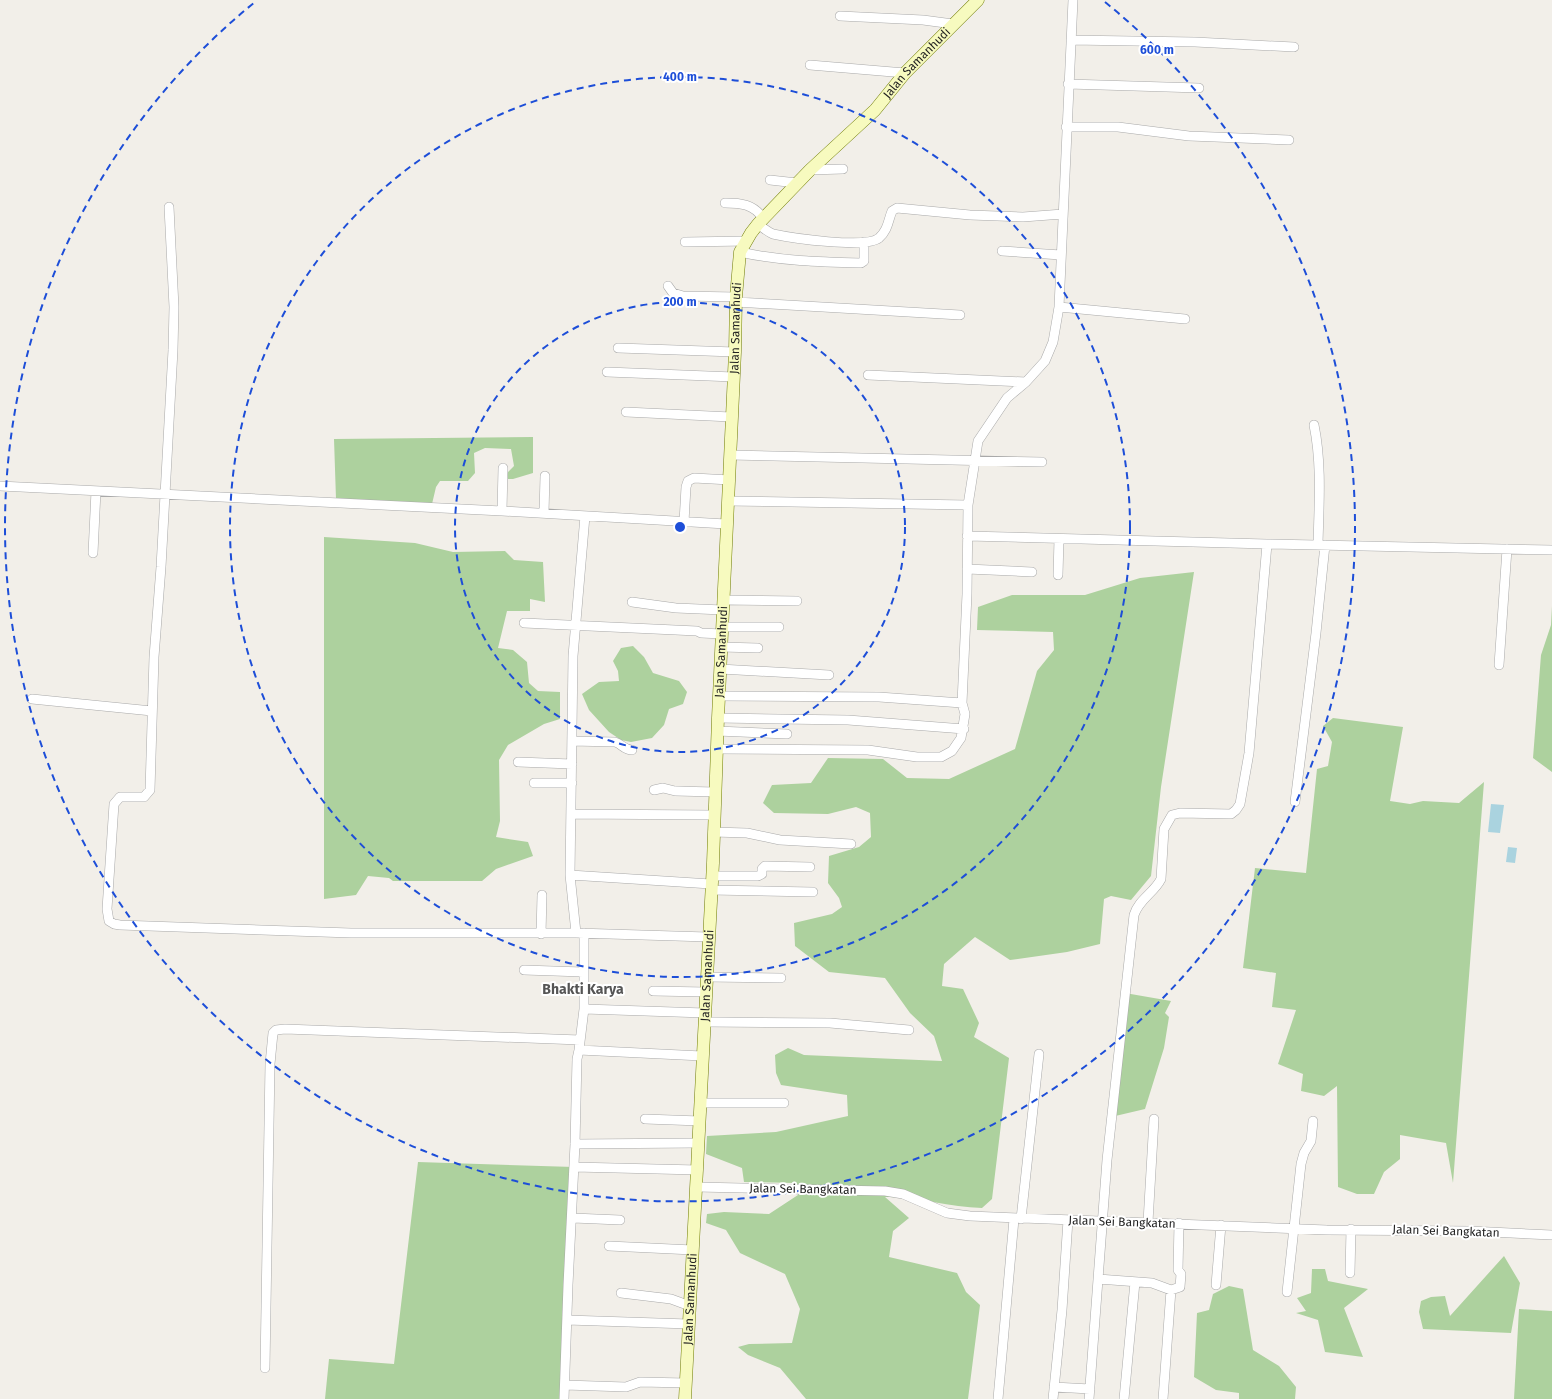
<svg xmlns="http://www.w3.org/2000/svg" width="1552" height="1399" viewBox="0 0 1552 1399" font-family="'Fira Sans',sans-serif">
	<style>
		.forest { fill: #add19e }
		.water { fill: #aad3df }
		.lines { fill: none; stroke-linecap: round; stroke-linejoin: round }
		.street-casing { stroke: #a9a9a9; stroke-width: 10 }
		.secondary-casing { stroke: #707d05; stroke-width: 13 }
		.street { stroke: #fff; stroke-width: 9 }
		.secondary { stroke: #f7fabf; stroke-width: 12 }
		.ring { fill: none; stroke: #1d4ed8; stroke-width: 2; stroke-dasharray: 7 5 }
		.labels { text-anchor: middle; stroke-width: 4; stroke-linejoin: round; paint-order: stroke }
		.street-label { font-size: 12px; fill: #222; stroke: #fff }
		.quarter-label { font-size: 14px; font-weight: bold; fill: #555; stroke: #fff }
		.centre { fill: #1d4ed8; stroke: #fff; stroke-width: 2 }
		.ring-label { font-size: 12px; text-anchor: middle; font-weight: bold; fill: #1d4ed8; stroke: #fff; stroke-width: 4; stroke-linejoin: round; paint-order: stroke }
	</style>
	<rect width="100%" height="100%" fill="#f2efe9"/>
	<path class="forest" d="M 533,437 L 533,473 L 513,479 L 508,479 L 507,473 L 514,466 L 511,449 L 485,448 L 474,453 L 475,473 L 468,481 L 440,481 L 436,487 L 432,504 L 336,499 L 334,439 Z
		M 324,537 L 415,543 L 453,552 L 505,551 L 514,560 L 543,562 L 545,602 L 530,599 L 530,611 L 507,611 L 498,648 L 513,650 L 527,662 L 529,683 L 538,691 L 560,692 L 560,719 L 544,724 L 508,745 L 499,760 L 500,821 L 496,837 L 528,842 L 533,856 L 496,869 L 482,881 L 393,881 L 389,878 L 368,876 L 356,895 L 324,899 Z
		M 1194,572 L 1161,787 L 1151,876 L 1131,900 L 1111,896 L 1104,899 L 1100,944 L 1067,952 L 1010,960 L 975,937 L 944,964 L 942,986 L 963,989 L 979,1023 L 974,1037 L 1009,1058 L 992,1199 L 982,1208 C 949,1207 915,1196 885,1197 L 909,1218 L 893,1231 L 889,1257 L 957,1273 L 966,1292 L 980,1305 L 968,1399 L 806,1399 L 780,1368 L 748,1355 L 738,1347 L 749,1344 L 792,1343 L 800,1309 L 785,1274 L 740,1253 L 726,1230 L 706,1223 L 707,1214 L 724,1212 L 769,1214 L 798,1195 L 795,1183 L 744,1182 L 742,1168 L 706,1154 L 707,1136 L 776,1132 L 848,1116 L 847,1095 L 781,1085 L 776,1073 L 775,1055 L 788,1048 L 804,1055 L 942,1061 L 934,1036 L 910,1013 L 885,978 L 829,972 L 795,946 L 794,923 L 832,914 L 842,907 L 839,898 L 828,883 L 829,856 L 859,847 L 871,837 L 870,813 L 856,807 L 828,814 L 774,813 L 763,803 L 772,785 L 811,783 L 828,758 L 883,759 L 907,778 L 949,779 L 1015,749 L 1037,671 L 1054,650 L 1053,632 L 977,630 L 978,607 L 1012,595 L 1085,595 L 1140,578 Z
		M 1552,606 L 1552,772 L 1533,758 L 1541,655 L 1551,625 Z
		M 633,646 L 644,657 L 653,673 L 679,681 L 687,692 L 683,704 L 669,709 L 664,725 L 652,738 L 631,742 L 621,740 L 609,732 L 589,710 L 582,694 L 599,682 L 619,681 L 618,671 L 613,661 L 621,648 Z
		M 1333,718 L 1403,727 L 1390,801 L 1410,804 L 1423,801 L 1459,803 L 1484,782 L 1453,1183 L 1446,1143 L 1400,1135 L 1400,1159 L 1384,1172 L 1374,1194 L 1357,1194 L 1338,1187 L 1337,1086 L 1324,1096 L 1301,1091 L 1303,1074 L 1278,1064 L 1296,1010 L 1272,1007 L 1276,973 L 1243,968 L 1255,868 L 1306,873 L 1317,769 L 1328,766 L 1332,742 L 1323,726 Z
		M 1125,993 L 1171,1001 L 1165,1013 L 1169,1017 L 1164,1048 L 1145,1109 L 1111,1117 Z
		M 418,1162 L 574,1167 L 560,1399 L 325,1399 L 329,1359 L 394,1364 Z
		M 1504,1256 L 1520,1283 L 1511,1333 L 1423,1329 L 1419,1312 L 1421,1301 L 1431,1297 L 1445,1296 L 1450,1316 Z
		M 1312,1269 L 1325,1269 L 1328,1281 L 1368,1289 L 1344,1308 L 1363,1357 L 1325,1352 L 1318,1320 L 1296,1313 L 1306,1311 L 1297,1298 L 1311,1293 Z
		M 1229,1286 L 1243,1289 L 1253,1350 L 1279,1366 L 1296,1387 L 1295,1399 L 1239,1399 L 1239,1393 L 1216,1390 L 1194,1377 L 1197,1313 L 1209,1310 L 1213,1294 Z
		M 1519,1309 L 1552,1311 L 1552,1399 L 1514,1399 Z"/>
	<path class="water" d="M 1491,804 L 1504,805 L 1500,833 L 1488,832 Z
		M 1508,847 L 1517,848 L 1515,863 L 1506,862 Z"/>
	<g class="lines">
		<defs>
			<path id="street" d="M 840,16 L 923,20 L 953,24
				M 1071,40 L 1195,42 L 1294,47
				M 810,65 L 905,73
				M 1068,84 L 1199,88
				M 1066,127 L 1118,127 L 1189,136 L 1289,140
				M 810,170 L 843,169
				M 770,180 L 797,183
				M 725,203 C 741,203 753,204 763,218
				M 169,207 L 174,307 L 173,350 L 161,567 L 154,657 L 150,790 L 144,797 L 120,797 L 114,804 L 107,909 L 109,921 L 114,924 L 120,925 L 351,933 L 576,933 L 708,937
				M 758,224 C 763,228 768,232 773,234 C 791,238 866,249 879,238 C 888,230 888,221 892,211 L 897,208 L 970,215 L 1023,217 L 1063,214
				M 685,242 L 747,241
				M 1002,251 L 1061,255
				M 740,252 C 780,261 820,262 861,263 L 864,261 L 864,242
				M 668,286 L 673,293 L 683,296 L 736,297
				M 736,302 L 960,315
				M 1059,307 L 1185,319
				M 618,348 L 735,352
				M 607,372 L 734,377
				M 868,375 L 1026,382
				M 626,412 L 731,417
				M 1314,425 C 1322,464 1319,505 1318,544
				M 730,455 L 1042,462
				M 0,486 L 502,511 L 726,524
				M 728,501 L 968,505
				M 502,511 L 503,468
				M 544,513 L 545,476
				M 684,522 L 686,487 L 688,481 L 694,478 L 730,480
				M 967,536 L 1267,544
				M 93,553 L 96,491
				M 967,569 L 1032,572
				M 1058,575 L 1059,539
				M 723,600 L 797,601
				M 632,602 L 676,608 L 723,610
				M 524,623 L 697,631 L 701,633 L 722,634
				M 722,627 L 779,627
				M 721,647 L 758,648
				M 1499,665 L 1507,549
				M 720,669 L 829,675
				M 719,696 L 879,697 L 962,703
				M 32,699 L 152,711
				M 718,718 L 848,720 L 964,729
				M 717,731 L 787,734
				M 572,741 L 615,742 C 622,744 624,750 632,750
				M 716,749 L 868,750 L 917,757 L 941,757 L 952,751 L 961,738 L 965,714 L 962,703 L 967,594 L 968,505 L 978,441 L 1007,398 L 1026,382 L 1045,361 L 1053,342 L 1059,307 L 1073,0
				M 518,762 L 572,764
				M 534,783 L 572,783
				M 654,790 L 663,788 L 675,791 L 715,792
				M 1295,802 L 1316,633 L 1325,545
				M 572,814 L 714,815
				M 713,832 L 747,833 L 780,840 L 851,844
				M 570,875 L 711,884
				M 712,876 L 758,876 L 762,874 L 762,869 L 765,866 L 810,867
				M 711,890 L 813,892
				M 576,933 L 570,875 L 573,656 L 585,516
				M 584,933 L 584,1009 L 579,1050 L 702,1056
				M 541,934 L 542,895
				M 524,970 L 583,972
				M 707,977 L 781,978
				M 653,991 L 706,992
				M 584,1009 L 705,1013
				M 704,1022 L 830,1023 L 909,1030
				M 700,1103 L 784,1103
				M 645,1119 L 700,1121
				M 575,1144 L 699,1143
				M 574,1167 L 698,1170
				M 697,1187 L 885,1191 L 903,1194 L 947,1213 L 970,1216 L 1327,1230 L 1470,1231 L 1552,1235
				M 573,1218 L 620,1220
				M 1021,1219 L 1039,1054
				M 1148,1222 L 1154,1119
				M 609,1246 L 693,1250
				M 1350,1273 L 1351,1229
				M 1098,1279 L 1152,1283 L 1171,1290 L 1163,1399
				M 1216,1285 L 1221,1225
				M 1171,1290 L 1180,1287 L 1181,1274 L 1178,1270 L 1179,1223
				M 1287,1292 L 1301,1164 L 1304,1153 L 1311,1141 L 1313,1121
				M 621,1293 L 671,1299 L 690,1306
				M 567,1320 L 689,1324
				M 265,1368 L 270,1064 L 273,1033 L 276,1030 L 285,1029 L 580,1040
				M 565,1385 L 626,1387 L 640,1382 L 686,1383
				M 1054,1387 L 1090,1389
				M 564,1399 L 568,1285 L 575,1144 L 577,1059 L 579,1050
				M 998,1399 L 1014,1219
				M 1053,1399 L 1062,1310 L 1068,1220
				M 1089,1399 L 1107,1160 L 1134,915 C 1139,899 1154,893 1161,879 L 1164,829 L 1172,815 L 1180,813 L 1231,814 L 1236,810 L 1240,804 L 1249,753 L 1267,544 L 1552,550
				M 1124,1399 L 1135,1282"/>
			<g id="secondary">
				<path id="s1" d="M 685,1399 L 713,863 L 718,718 L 735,352 L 736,297 L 740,252 L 751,233 L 758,224 L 810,170 L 875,110 L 905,73 L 978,0"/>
			</g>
		</defs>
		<use href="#street" class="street-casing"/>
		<use href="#secondary" class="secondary-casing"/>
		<use href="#street" class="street"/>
		<use href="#secondary" class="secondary"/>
	</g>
	<g class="ring">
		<circle cx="680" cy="527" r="225"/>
		<circle cx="680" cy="527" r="450"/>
		<path d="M1105 2A675 675 0 1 1 255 2"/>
	</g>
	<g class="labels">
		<g class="street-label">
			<text dy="4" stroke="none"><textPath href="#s1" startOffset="1408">Jalan Samanhudi</textPath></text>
			<text dy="4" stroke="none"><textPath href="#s1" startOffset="1072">Jalan Samanhudi</textPath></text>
			<text dy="4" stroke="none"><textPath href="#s1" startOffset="748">Jalan Samanhudi</textPath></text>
			<text dy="4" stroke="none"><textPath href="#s1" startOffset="424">Jalan Samanhudi</textPath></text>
			<text transform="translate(803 1189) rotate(1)" y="4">Jalan Sei Bangkatan</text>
			<text transform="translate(1122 1222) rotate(2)" y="4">Jalan Sei Bangkatan</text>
			<text transform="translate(1446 1231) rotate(2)" y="4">Jalan Sei Bangkatan</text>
			<text dy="4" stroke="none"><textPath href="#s1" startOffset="100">Jalan Samanhudi</textPath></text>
		</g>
		<g class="quarter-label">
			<text x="583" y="994">Bhakti Karya</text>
		</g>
	</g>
	<circle cx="680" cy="527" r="6" class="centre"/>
	<g class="ring-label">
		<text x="1157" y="54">600 m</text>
		<text x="680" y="81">400 m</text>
		<text x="680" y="306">200 m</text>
	</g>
</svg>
